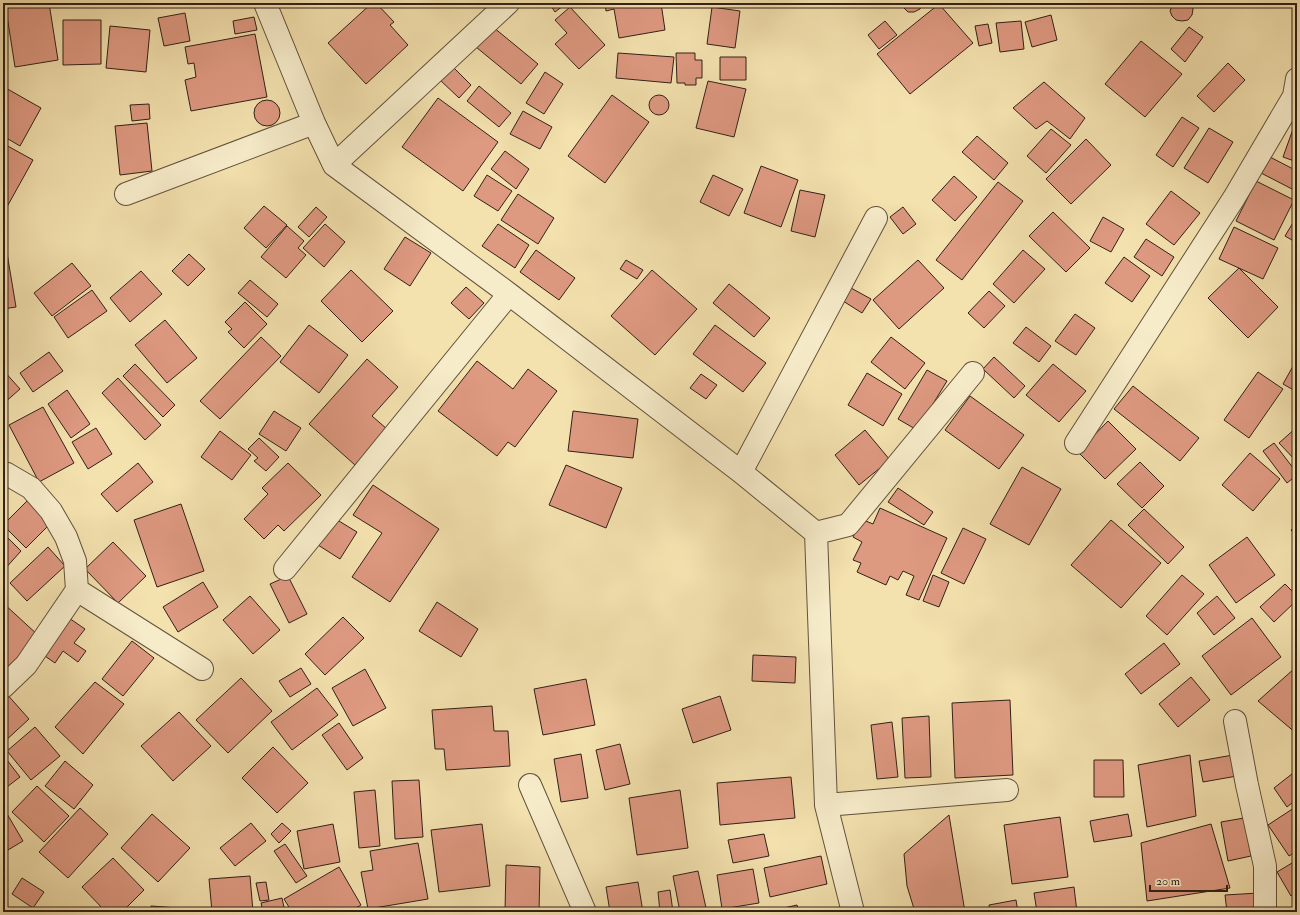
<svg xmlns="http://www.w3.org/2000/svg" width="1300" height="915" viewBox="0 0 1300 915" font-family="'IM FELL Double Pica',serif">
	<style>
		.building { fill: #de9981; stroke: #322117 }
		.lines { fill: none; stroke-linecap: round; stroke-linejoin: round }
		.minor-casing { stroke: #62513d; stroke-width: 24 }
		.minor { stroke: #f7ecca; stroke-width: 22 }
	</style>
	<rect width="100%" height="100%" fill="#f3e1ae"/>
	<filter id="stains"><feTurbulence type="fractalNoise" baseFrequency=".005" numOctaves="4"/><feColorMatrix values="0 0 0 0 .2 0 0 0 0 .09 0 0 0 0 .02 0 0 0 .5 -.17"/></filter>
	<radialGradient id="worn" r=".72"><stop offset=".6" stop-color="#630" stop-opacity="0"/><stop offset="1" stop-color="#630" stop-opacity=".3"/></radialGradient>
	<path class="building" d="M 5,3 L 49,3 L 58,60 L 15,67 Z
		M 372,3 L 376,3 L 394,22 L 390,25 L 408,45 L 366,84 L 328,43 Z
		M 549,3 L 561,3 L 563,6 L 555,12 Z
		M 605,3 L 661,3 L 665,30 L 619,38 L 614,9 L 606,11 Z
		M 903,3 L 922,3 L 922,4 L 920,9 L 914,12 L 908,12 L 904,8 Z
		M 1173,3 L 1191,3 L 1193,9 L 1192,15 L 1188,20 L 1182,21 L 1176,20 L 1172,16 L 1170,11 Z
		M 1258,3 L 1275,3 L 1274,7 Z
		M 939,4 L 973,43 L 910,94 L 877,54 Z
		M 570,7 L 605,45 L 579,69 L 555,44 L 567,33 L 555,20 Z
		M 712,7 L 740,11 L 735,48 L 707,44 Z
		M 185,13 L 190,41 L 164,46 L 158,18 Z
		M 1051,15 L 1057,40 L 1032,47 L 1025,22 Z
		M 254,17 L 257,30 L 235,34 L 233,21 Z
		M 63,20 L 101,20 L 101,64 L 63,65 Z
		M 885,21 L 897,35 L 879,49 L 868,35 Z
		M 1021,21 L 1024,49 L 1000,52 L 996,23 Z
		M 988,24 L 992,43 L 979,46 L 975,26 Z
		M 110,26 L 150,30 L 146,72 L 106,68 Z
		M 493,27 L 538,64 L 521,84 L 476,47 Z
		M 1189,27 L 1203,37 L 1185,62 L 1171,49 Z
		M 255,34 L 267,97 L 191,111 L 185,80 L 196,77 L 194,63 L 188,64 L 185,47 Z
		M 1141,41 L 1182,74 L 1145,117 L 1105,84 Z
		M 618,53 L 674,57 L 671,83 L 616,78 Z
		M 676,53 L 695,53 L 695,60 L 702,60 L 702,78 L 696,78 L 696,85 L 685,85 L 685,83 L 677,83 Z
		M 720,57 L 746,57 L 746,80 L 720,80 Z
		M 1228,63 L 1245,80 L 1214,112 L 1197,96 Z
		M 452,66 L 471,85 L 459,98 L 439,79 Z
		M 545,72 L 563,84 L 544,114 L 526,103 Z
		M 708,81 L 746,89 L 734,137 L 696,128 Z
		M 1044,82 L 1085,118 L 1070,139 L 1047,121 L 1036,129 L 1013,108 Z
		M 479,86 L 511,113 L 499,127 L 467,101 Z
		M 4,87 L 41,108 L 20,146 L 3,136 Z
		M649 105a10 10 0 1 1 20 0a10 10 0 1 1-20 0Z
		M 612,95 L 649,122 L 605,183 L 568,156 Z
		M 438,98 L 498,142 L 463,191 L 402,147 Z
		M254 113a13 13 0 1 1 26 0a13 13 0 1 1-26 0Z
		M 149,104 L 150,119 L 132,121 L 130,105 Z
		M 523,111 L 552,127 L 540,149 L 510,134 Z
		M 1182,117 L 1199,128 L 1173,167 L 1156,155 Z
		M 1297,118 L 1297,162 L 1283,157 Z
		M 147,123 L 152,171 L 120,175 L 115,126 Z
		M 1209,128 L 1233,142 L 1208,183 L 1184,168 Z
		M 1051,129 L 1071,145 L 1046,173 L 1027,156 Z
		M 977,136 L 1008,163 L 994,180 L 962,152 Z
		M 1086,139 L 1111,165 L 1071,204 L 1046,179 Z
		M 4,144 L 33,160 L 3,214 L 3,147 Z
		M 505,151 L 529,169 L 516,189 L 491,169 Z
		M 1270,157 L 1297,171 L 1297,180 L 1292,189 L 1261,173 Z
		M 761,166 L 798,180 L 781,227 L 744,213 Z
		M 487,175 L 512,191 L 498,211 L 474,196 Z
		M 713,175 L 743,189 L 729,216 L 700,202 Z
		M 954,176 L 977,197 L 955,221 L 932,200 Z
		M 1256,181 L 1294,200 L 1274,240 L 1236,221 Z
		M 998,182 L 1023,201 L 962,280 L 936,260 Z
		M 800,190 L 825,195 L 815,237 L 791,231 Z
		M 1171,191 L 1200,213 L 1174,245 L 1146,224 Z
		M 518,194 L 554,218 L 538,244 L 501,220 Z
		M 264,206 L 287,225 L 266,248 L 244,228 Z
		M 316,207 L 327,217 L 309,237 L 298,227 Z
		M 903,207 L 916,224 L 903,234 L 890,217 Z
		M 1053,212 L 1090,248 L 1066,272 L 1029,236 Z
		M 1297,216 L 1297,243 L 1285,236 Z
		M 1103,217 L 1124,229 L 1111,252 L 1090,241 Z
		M 325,224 L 345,242 L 324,267 L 303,248 Z
		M 498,224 L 529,245 L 515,268 L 482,246 Z
		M 287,226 L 304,241 L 298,248 L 306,255 L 286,278 L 261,257 Z
		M 1234,227 L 1278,248 L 1263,279 L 1219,259 Z
		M 405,237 L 431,253 L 410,286 L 384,269 Z
		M 1146,239 L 1174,257 L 1162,276 L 1134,257 Z
		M 536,250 L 575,278 L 559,300 L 520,272 Z
		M 1023,250 L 1045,269 L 1014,303 L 993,284 Z
		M 7,253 L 16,307 L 3,309 L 3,254 Z
		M 189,254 L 205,269 L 188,286 L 172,271 Z
		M 1124,257 L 1150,276 L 1132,302 L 1105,283 Z
		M 626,260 L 643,270 L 637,279 L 620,269 Z
		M 918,260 L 944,288 L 899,329 L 873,300 Z
		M 72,263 L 91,286 L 52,316 L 34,293 Z
		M 1239,268 L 1278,307 L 1248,338 L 1208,298 Z
		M 351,270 L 393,311 L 362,342 L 321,301 Z
		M 652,270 L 697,309 L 655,355 L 611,316 Z
		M 141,271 L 162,294 L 130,322 L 110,298 Z
		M 250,280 L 278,304 L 267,317 L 238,293 Z
		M 729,284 L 770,318 L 754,337 L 713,303 Z
		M 466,287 L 484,303 L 469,319 L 451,303 Z
		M 851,288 L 871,299 L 862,313 L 843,301 Z
		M 92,290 L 107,311 L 68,338 L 54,317 Z
		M 989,291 L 1005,306 L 984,328 L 968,313 Z
		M 245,302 L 267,324 L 244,348 L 228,332 L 232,329 L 225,322 Z
		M 1075,314 L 1095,328 L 1076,355 L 1055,341 Z
		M 165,320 L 197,358 L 167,383 L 135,345 Z
		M 309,325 L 348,355 L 319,393 L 280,362 Z
		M 715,325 L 766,363 L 743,392 L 693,354 Z
		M 1026,327 L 1051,346 L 1039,362 L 1013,343 Z
		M 261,337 L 281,356 L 220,419 L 200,401 Z
		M 891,337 L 925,363 L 905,389 L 871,362 Z
		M 49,352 L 63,371 L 33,392 L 20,373 Z
		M 994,357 L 1025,386 L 1014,398 L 983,369 Z
		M 367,359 L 398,387 L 372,416 L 387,429 L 355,465 L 309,424 Z
		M 1297,359 L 1297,392 L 1283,384 Z
		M 477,361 L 513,389 L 528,369 L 557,391 L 515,447 L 508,442 L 497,456 L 438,411 Z
		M 135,364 L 175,405 L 163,417 L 123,376 Z
		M 1053,364 L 1086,391 L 1059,422 L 1026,395 Z
		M 3,370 L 20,389 L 3,404 Z
		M 927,370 L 947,381 L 917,430 L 898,419 Z
		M 1258,372 L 1283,389 L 1249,438 L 1224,420 Z
		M 867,373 L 902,394 L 883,426 L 848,405 Z
		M 701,374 L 717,385 L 706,399 L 690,388 Z
		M 118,378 L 161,425 L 145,440 L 102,393 Z
		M 1133,386 L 1199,438 L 1180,461 L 1114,409 Z
		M 67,390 L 90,424 L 71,438 L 48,404 Z
		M 970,396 L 1024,435 L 999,469 L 945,430 Z
		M 43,407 L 74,463 L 39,482 L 9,425 Z
		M 274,411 L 301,428 L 286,451 L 259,434 Z
		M 573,411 L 638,419 L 633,458 L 568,451 Z
		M 1108,421 L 1136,449 L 1105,479 L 1078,452 Z
		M 1297,427 L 1297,462 L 1279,443 Z
		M 96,428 L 112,454 L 88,469 L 72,442 Z
		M 865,430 L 890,460 L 859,485 L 835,455 Z
		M 220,431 L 251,455 L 232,480 L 201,457 Z
		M 259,438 L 279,457 L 266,471 L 254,461 L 258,458 L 248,449 Z
		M 1274,443 L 1297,473 L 1297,475 L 1287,483 L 1263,451 Z
		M 1250,453 L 1280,479 L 1253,511 L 1222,485 Z
		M 1140,462 L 1164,486 L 1142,508 L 1117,484 Z
		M 138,463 L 153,482 L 117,512 L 101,494 Z
		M 288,463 L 321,495 L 284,531 L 278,525 L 264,539 L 244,519 L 268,494 L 262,488 Z
		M 566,465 L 622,488 L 606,528 L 549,505 Z
		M 1022,467 L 1061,489 L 1029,545 L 990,524 Z
		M 373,485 L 439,529 L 390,602 L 352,577 L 382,533 L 353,515 Z
		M 898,488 L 933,512 L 924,525 L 888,502 Z
		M 28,500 L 51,523 L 26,548 L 3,525 Z
		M 181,504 L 204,571 L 157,587 L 134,520 Z
		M 880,508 L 947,538 L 919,600 L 906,595 L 914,576 L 903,571 L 898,580 L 890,576 L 886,585 L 857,572 L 861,563 L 853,560 L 862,542 L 853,537 L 861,519 L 873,524 Z
		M 1144,509 L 1184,547 L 1168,564 L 1128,525 Z
		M 334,518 L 357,532 L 340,559 L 318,545 Z
		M 1111,520 L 1161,563 L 1121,608 L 1071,565 Z
		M 1297,526 L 1297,537 L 1291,530 Z
		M 963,528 L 986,539 L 964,584 L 941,573 Z
		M 7,537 L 21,551 L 3,571 L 3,541 Z
		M 1247,537 L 1275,575 L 1236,603 L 1209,565 Z
		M 113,542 L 146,576 L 118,603 L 85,569 Z
		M 48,547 L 65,566 L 27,601 L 10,583 Z
		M 933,575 L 949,582 L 939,607 L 923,601 Z
		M 1182,575 L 1204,594 L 1167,635 L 1146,616 Z
		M 288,576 L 307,614 L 289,623 L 270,584 Z
		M 203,582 L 218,607 L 178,632 L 163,607 Z
		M 1285,584 L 1297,596 L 1297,600 L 1274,622 L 1260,607 Z
		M 250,596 L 280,630 L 253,654 L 223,620 Z
		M 1217,596 L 1235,618 L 1214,635 L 1197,613 Z
		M 437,602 L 478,629 L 461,657 L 419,631 Z
		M 3,603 L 39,636 L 3,675 Z
		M 343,617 L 364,638 L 325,675 L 305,654 Z
		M 69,618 L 85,629 L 74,643 L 86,651 L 78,662 L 63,651 L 55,663 L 42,654 Z
		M 1252,618 L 1281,657 L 1231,695 L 1202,656 Z
		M 132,641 L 154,658 L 123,696 L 102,679 Z
		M 1164,643 L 1180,664 L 1141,694 L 1125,674 Z
		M 753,655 L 796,657 L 795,683 L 752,681 Z
		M 301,668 L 311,684 L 290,697 L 279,681 Z
		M 1295,668 L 1297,670 L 1297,734 L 1258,701 Z
		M 365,669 L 386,708 L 353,726 L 332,688 Z
		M 1191,677 L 1210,700 L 1178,727 L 1159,704 Z
		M 241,678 L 272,711 L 228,753 L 196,720 Z
		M 586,679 L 595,725 L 543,735 L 534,689 Z
		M 95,682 L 124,704 L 83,754 L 55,727 Z
		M 317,688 L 338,715 L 292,750 L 271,722 Z
		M 5,692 L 29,719 L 3,743 L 3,694 Z
		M 720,696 L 731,730 L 693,743 L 682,709 Z
		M 1010,700 L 1013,775 L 955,778 L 952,703 Z
		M 492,706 L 494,731 L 508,731 L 510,766 L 446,770 L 444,749 L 435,749 L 432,710 Z
		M 179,712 L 211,746 L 173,781 L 141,746 Z
		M 929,716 L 931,777 L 905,778 L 902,718 Z
		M 892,722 L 898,777 L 877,779 L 871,725 Z
		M 339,723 L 363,758 L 347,770 L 322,735 Z
		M 35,727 L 60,756 L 31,780 L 7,751 Z
		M 620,744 L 630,784 L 605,790 L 596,750 Z
		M 273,747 L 308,783 L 277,813 L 242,778 Z
		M 581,754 L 588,798 L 561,802 L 554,759 Z
		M 1190,755 L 1196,816 L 1147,827 L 1138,765 Z
		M 1233,755 L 1237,776 L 1203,782 L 1199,761 Z
		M 7,760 L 20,777 L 3,790 L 3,763 Z
		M 1094,760 L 1123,760 L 1124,797 L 1094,797 Z
		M 65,761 L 93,785 L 74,809 L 45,786 Z
		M 1297,770 L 1297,799 L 1287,807 L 1274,788 Z
		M 791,777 L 795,818 L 720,825 L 717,783 Z
		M 419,780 L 423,837 L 395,839 L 392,781 Z
		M 37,786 L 69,816 L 44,842 L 12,812 Z
		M 375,790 L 380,846 L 359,848 L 354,792 Z
		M 680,790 L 688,848 L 637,855 L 629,798 Z
		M 1297,806 L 1297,851 L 1289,856 L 1268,825 Z
		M 3,807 L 23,841 L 3,853 Z
		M 80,808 L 108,834 L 68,878 L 39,852 Z
		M 152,814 L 190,848 L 158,882 L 121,848 Z
		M 1128,814 L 1132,836 L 1094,842 L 1090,821 Z
		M 949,815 L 965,912 L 915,912 L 907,886 L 904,854 Z
		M 1060,817 L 1068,877 L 1012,884 L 1004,825 Z
		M 1244,818 L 1251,856 L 1228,861 L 1221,822 Z
		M 251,823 L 266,841 L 235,866 L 220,848 Z
		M 282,823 L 291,831 L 279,843 L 271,834 Z
		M 333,824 L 340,862 L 304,869 L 297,831 Z
		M 482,824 L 490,886 L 439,892 L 431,830 Z
		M 1211,824 L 1230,888 L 1147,901 L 1141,843 Z
		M 764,834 L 769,856 L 733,863 L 728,840 Z
		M 418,843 L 428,899 L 368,909 L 361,872 L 373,870 L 370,851 Z
		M 285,844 L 307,876 L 296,883 L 274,851 Z
		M 821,856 L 827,884 L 770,897 L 764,868 Z
		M 113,858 L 144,890 L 122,912 L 106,912 L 82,887 Z
		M 1297,860 L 1297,892 L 1291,896 L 1277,872 Z
		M 506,865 L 540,867 L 539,912 L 505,912 Z
		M 339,867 L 361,905 L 349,912 L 292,912 L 284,899 Z
		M 753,869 L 759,903 L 722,909 L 717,875 Z
		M 698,871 L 706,908 L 680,912 L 673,876 Z
		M 250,876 L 253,912 L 212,912 L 209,879 Z
		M 22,878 L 44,892 L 33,908 L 12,894 Z
		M 266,882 L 269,900 L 260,901 L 256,883 Z
		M 638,882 L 643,912 L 610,912 L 606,887 Z
		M 1074,887 L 1077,912 L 1037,912 L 1034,893 Z
		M 670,890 L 673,912 L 660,912 L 658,892 Z
		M 1259,893 L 1260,912 L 1227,912 L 1225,895 Z
		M 282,898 L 285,912 L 263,912 L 261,903 Z
		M 1016,900 L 1018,912 L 990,912 L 989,905 Z
		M 797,905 L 799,912 L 766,912 Z
		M 151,906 L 204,910 L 204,912 L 151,912 Z"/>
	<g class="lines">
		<defs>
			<path id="minor" d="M 265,3 L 314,123 L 334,165 L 509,294 L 741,472 L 816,533 L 826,805 L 853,912
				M 334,165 L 508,3
				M 126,194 L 314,123
				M 1076,443 L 1234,198 L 1294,96 L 1297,79
				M 741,472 L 876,218
				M 3,473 L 7,474 L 31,488 L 51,511 L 66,537 L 75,561 L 77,590 L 26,665 L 3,687
				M 816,533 L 848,525 L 973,373
				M 285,569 L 509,294
				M 77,590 L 202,669
				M 1235,721 L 1247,785 L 1265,866 L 1265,912
				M 530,785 L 585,912
				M 826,805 L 1007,790"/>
		</defs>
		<use href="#minor" class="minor-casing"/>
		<use href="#minor" class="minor"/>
	</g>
	<rect width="1300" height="915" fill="none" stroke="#f3e1ae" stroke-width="16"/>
	<rect x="4" y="4" width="1292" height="907" fill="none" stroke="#322117" stroke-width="2"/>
	<rect x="8" y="8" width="1284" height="899" fill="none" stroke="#322117"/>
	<path d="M1150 885v6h77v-6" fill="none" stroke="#322117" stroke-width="2"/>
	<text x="1156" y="885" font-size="12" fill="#322117" stroke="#f7ecca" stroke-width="3" paint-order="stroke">20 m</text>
	<rect width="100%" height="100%" filter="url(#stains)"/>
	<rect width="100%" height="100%" fill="url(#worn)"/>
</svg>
